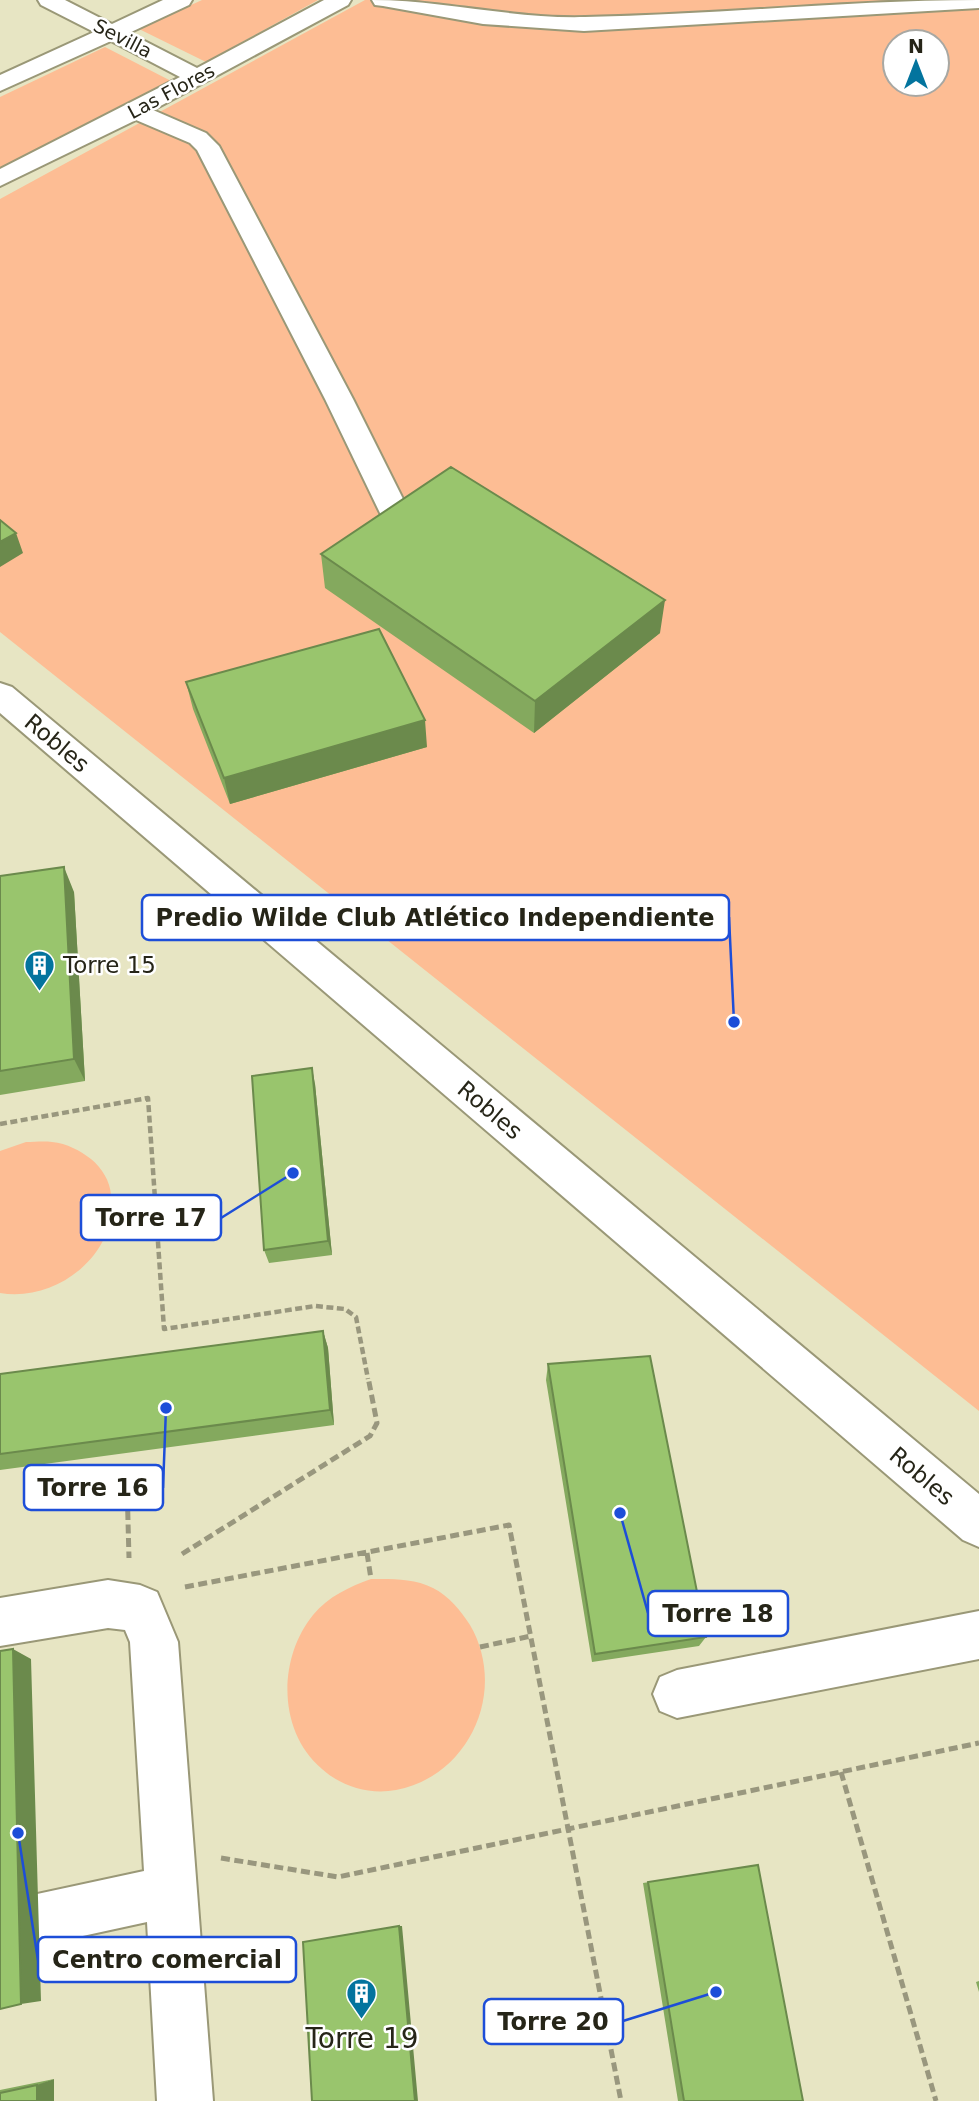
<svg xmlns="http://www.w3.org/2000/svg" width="979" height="2101" viewBox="0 0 979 2101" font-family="'DejaVu Sans',sans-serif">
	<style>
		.green { fill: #fdbd94; fill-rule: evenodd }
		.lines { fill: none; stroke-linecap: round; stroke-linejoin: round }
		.minor-casing { stroke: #9a9877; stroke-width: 4 }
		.path-far1 { stroke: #99977e; stroke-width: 4.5; stroke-dasharray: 7 3.5; stroke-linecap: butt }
		.path { stroke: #99977e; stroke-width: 5; stroke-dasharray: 9 4.5; stroke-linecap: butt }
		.minor { fill: #fff; fill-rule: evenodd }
		.wall { fill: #84a95e }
		.shaded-wall { fill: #6b8a4c }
		.building { fill: #99c56d; stroke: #6b8a4c; stroke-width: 2 }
		.labels { text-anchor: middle; stroke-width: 5; stroke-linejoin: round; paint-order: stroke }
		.far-street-label { font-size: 19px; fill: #262518; stroke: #fff }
		.street-label { font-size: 23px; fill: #262518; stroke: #fff }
		.poi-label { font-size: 23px; fill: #262518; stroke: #fff; text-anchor: start }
		.near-poi-label { font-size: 28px; fill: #262518; stroke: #fff }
		.leader { fill: none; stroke: #1d4ed8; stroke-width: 2.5 }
		.callout-dot { fill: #1d4ed8; stroke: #fff; stroke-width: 2.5 }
		.callout { fill: #fff; stroke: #1d4ed8; stroke-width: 2.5 }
		.callout-label { font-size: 24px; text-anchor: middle; font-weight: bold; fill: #262518 }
	</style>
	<rect width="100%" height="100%" fill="#e7e5c3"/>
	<path class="green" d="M 202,0 L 318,0 L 206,62 L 139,29 Z
		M 365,0 L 979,0 L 979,1411 L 0,632 L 0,199 ZM 895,42 L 937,42 L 937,84 L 895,84 Z
		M 105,47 L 175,83 L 0,170 L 0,97 Z
		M 26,1142 C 34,1142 44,1141 52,1142 C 67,1143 80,1151 91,1159 C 102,1168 110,1181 111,1195 C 119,1254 56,1303 0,1293 L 0,1151 Z
		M 371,1579 C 392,1579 413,1578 433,1588 C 449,1596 461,1611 470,1625 C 508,1690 470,1776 396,1790 C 370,1795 342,1787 322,1769 C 277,1731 278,1658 313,1615 C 329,1596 349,1587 371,1579 Z"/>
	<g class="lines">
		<defs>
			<path id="minor" d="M 38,0 L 65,0 L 112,24 L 163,0 L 192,0 L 189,5 L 129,33 L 197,68 L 324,0 L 351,0 L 348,5 L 153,110 L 206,133 L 219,146 L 353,399 L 410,513 L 406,520 L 395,523 L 384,520 L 380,513 L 325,399 L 197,150 L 190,143 L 136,120 L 0,186 L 0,169 L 180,77 L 111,41 L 0,91 L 0,75 L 94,32 L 41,5 Z
				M 372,0 C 443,0 513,19 585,17 C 716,15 847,0 979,0 L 979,8 L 584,31 L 483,24 L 383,6 L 375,5 Z
				M 0,683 L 12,687 L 979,1494 L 979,1547 L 963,1540 L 0,713 Z
				M 108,1580 L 140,1585 L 157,1592 L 178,1642 L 213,2101 L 157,2101 L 147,1922 L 0,1954 L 0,1902 L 144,1871 L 130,1642 L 125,1630 L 108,1628 L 0,1646 L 0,1598 Z
				M 979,1611 L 979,1659 L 677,1718 L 660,1711 L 653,1694 L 660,1677 L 677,1670 Z"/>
		</defs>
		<use href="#minor" class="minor-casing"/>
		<path class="path-far1" d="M 0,1124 L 148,1098 L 164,1329 L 315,1306 L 345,1309 L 356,1317 L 368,1379
			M 113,1210 L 155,1203"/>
		<path class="path" d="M 127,1484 L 129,1558
			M 367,1553 L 371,1579
			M 182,1554 L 370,1436 L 377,1423 L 368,1377
			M 185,1587 L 509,1525 L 621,2101
			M 480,1647 L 531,1636
			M 841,1772 L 936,2101
			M 221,1858 L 338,1877 L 979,1743"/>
		<use href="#minor" class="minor"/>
	</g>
	<path class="wall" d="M 321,554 L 660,633 L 534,733 L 325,588 Z
		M 186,682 L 427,747 L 230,804 L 193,709 Z
		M 0,876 L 74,892 L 85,1081 L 0,1095 Z
		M 315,1084 L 332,1255 L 269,1263 L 264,1250 Z
		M 323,1331 L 328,1348 L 334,1425 L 0,1470 L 0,1374 Z
		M 548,1364 L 706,1637 L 699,1646 L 592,1662 L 546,1380 Z
		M 758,1865 L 803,2101 L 678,2101 L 643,1883 Z
		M 979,1981 L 979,1992 L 976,1982 Z
		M 54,2079 L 0,2101 L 0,2090 Z"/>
	<path class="shaded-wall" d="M 16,533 L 23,553 L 0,567 L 0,542 Z
		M 665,600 L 660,633 L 534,733 L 535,701 Z
		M 425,720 L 427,747 L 230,804 L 224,778 Z
		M 64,867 L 74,892 L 85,1081 L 74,1059 Z
		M 312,1068 L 315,1084 L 332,1255 L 328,1241 Z
		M 323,1331 L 328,1348 L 334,1425 L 330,1410 Z
		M 13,1649 L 31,1659 L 41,2001 L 21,2004 Z
		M 399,1926 L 402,1926 L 418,2101 L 415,2101 Z
		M 54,2079 L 54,2101 L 37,2101 L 37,2085 Z"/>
	<path class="building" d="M 451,467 L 665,600 L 535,701 L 321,554 Z
		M 0,520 L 16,533 L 0,542 Z
		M 379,629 L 425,720 L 224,778 L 186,682 Z
		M 64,867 L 74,1059 L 0,1071 L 0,876 Z
		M 312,1068 L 328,1241 L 264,1250 L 252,1076 Z
		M 323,1331 L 330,1410 L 0,1454 L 0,1374 Z
		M 650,1356 L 706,1637 L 595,1654 L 548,1364 Z
		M 13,1649 L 21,2004 L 0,2009 L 0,1651 Z
		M 758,1865 L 803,2101 L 684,2101 L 648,1882 Z
		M 399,1926 L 415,2101 L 312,2101 L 303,1942 Z
		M 37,2085 L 37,2101 L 0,2101 L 0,2093 Z"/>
	<defs>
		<symbol id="building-pin" viewBox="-11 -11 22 30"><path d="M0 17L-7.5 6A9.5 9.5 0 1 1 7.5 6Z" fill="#03749e" stroke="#fff"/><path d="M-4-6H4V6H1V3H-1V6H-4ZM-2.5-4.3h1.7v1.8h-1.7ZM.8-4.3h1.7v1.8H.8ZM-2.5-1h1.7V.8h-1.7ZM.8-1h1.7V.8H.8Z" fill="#fff"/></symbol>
	</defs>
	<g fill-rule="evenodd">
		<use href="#building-pin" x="22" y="948" width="35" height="47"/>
		<use href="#building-pin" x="344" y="1976" width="35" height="47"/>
	</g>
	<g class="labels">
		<g class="far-street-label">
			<text transform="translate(123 38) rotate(27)" y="7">Sevilla</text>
			<text transform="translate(171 91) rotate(-28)" y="7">Las Flores</text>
		</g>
		<g class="street-label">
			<text transform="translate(57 743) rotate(40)" y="8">Robles</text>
			<text transform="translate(490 1110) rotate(40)" y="8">Robles</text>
			<text transform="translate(922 1476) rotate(40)" y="8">Robles</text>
		</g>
		<g class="poi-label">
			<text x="63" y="973">Torre 15</text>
		</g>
		<g class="near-poi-label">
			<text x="362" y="2048">Torre 19</text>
		</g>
	</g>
	<path class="leader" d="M734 1022L729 917M293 1173L221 1218M166 1408L163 1488M620 1513L648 1613M18 1833L38 1960M716 1992L623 2021"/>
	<g class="callout-dot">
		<circle cx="734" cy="1022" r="7"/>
		<circle cx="293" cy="1173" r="7"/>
		<circle cx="166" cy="1408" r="7"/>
		<circle cx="620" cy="1513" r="7"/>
		<circle cx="18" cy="1833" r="7"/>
		<circle cx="716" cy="1992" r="7"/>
	</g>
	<g class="callout">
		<rect x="142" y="895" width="587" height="45" rx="7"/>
		<rect x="81" y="1195" width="140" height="45" rx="7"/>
		<rect x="24" y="1465" width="139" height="45" rx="7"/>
		<rect x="648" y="1591" width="140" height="45" rx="7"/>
		<rect x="38" y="1937" width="258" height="45" rx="7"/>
		<rect x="484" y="1999" width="139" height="45" rx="7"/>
	</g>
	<g class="callout-label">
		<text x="435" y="926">Predio Wilde Club Atlético Independiente</text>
		<text x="151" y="1226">Torre 17</text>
		<text x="93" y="1496">Torre 16</text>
		<text x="718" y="1622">Torre 18</text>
		<text x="167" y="1968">Centro comercial</text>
		<text x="553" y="2030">Torre 20</text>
	</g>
	<g transform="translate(916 63)"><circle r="33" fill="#ffffff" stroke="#a8a8a3" stroke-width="2"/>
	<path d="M0-5L12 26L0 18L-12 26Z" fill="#03749e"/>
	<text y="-10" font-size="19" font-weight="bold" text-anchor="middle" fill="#262518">N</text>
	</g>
</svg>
